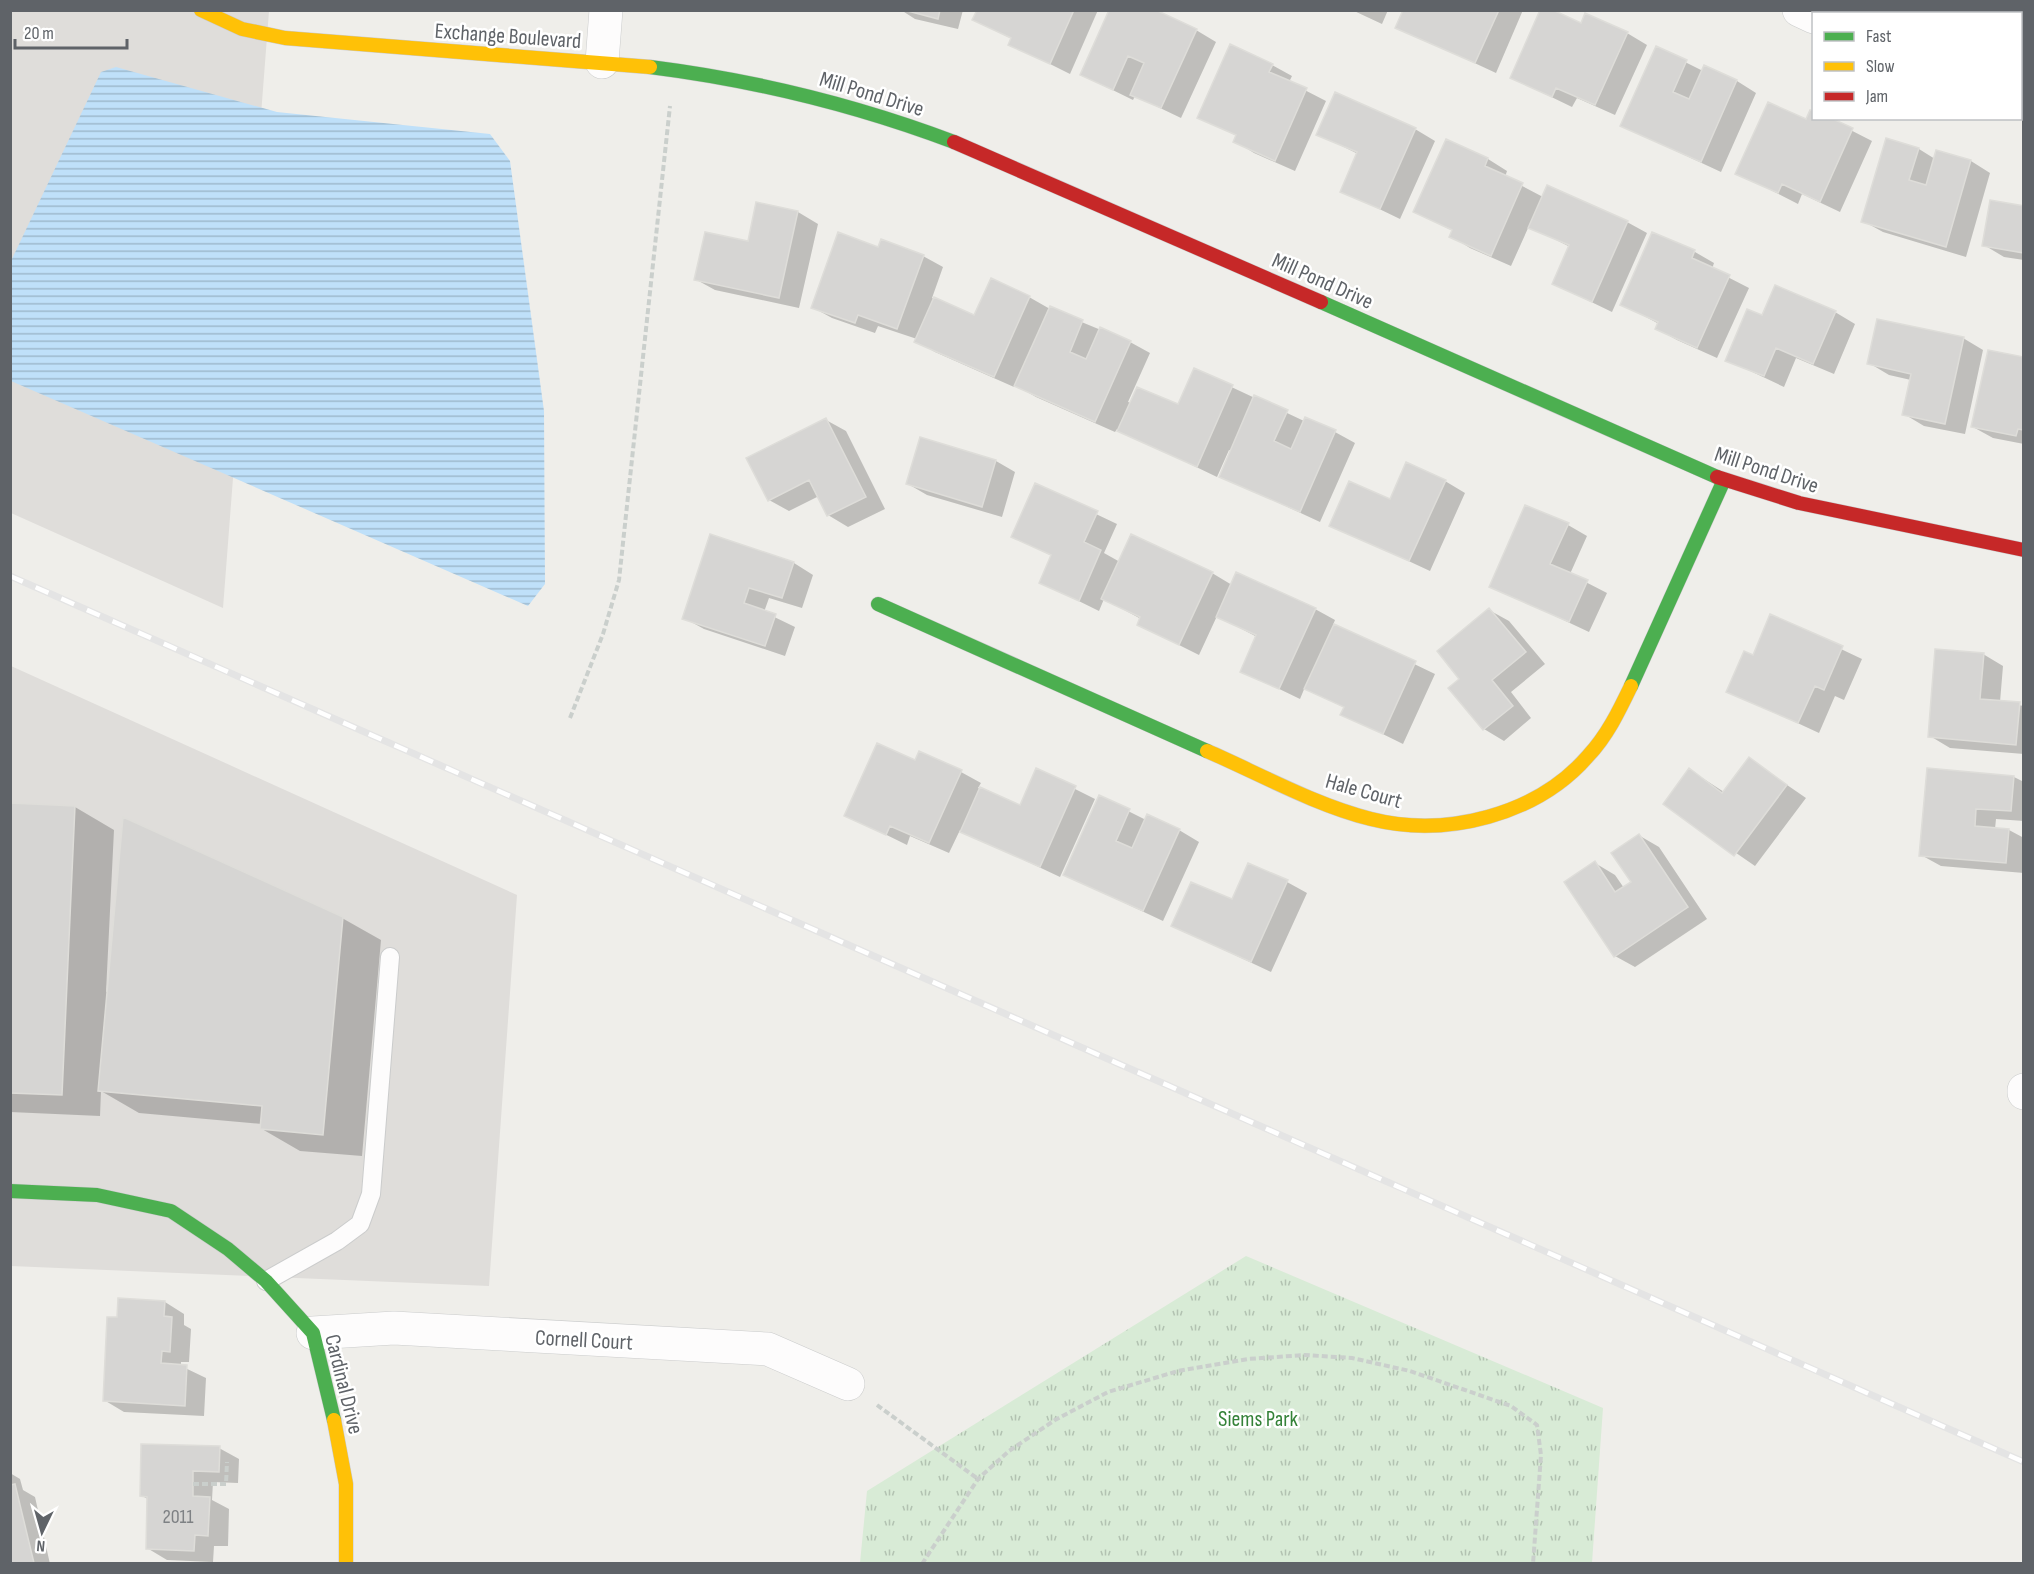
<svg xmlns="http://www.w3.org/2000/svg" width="2034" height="1574" viewBox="0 0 2034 1574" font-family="'Sofia Sans Condensed',sans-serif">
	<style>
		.industrial { fill: #dfddda }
		.park { fill: url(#park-tufts) }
		.water { fill: url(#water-rules) }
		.shadow { fill: #0003 }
		.building { fill: #d6d5d3; stroke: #deddd9; stroke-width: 1.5 }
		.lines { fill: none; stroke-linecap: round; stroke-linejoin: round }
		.lane-casing { stroke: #cbcccc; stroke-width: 20 }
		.street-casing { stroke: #cbcccc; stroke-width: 34 }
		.fast-casing { stroke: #cacacb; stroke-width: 15 }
		.slow-casing { stroke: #cacacb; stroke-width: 15 }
		.jam-casing { stroke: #cacacb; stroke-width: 15 }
		.path { stroke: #cacfcc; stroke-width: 4; stroke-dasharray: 6 3; stroke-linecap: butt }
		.lane { stroke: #fdfcfc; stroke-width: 18 }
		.street { stroke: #fdfcfc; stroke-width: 33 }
		.fast { stroke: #4caf50; stroke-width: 14 }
		.slow { stroke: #ffc107; stroke-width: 14 }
		.jam { stroke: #c62828; stroke-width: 14 }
		.rail-casing { stroke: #e4e4e4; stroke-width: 7 }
		.rail { stroke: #fff; stroke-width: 4.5; stroke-dasharray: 14; stroke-linecap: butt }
		.labels { text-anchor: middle; stroke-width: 5; stroke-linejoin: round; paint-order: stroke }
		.number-label { font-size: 20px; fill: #7e8184 }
		.street-label { font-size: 22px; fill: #5f6368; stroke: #fff }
		.park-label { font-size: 22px; fill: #348238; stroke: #fff }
	</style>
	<defs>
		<pattern id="park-tufts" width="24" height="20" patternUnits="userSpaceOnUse" patternTransform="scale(1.5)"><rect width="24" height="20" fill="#d8ebd6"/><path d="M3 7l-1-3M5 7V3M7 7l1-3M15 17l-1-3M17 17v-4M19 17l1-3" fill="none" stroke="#b2c2b1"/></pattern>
		<pattern id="water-rules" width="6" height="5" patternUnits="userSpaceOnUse" patternTransform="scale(1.5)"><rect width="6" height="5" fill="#bfe0f9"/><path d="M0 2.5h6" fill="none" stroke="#9eb9cd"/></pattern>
	</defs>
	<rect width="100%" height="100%" fill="#efeeea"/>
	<path class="industrial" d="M 11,11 L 269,11 L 223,608 L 11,513 Z
		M 11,666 L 517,895 L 489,1286 L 11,1266 Z"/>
	<path class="park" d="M 1246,1256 L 1603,1408 L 1592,1563 L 860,1563 L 867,1491 Z"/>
	<path class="water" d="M 116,67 L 277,112 L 490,134 L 510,161 L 544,411 L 545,584 L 528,606 L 11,381 L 11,261 L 101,72 Z"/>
	<path class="shadow" d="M 901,10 L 963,10 L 958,29 L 915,19 Z
		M 978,10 L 1098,10 L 1070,74 L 1010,44 L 1012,39 L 974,19 Z
		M 1111,10 L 1196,30 L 1216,42 L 1181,118 L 1135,96 L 1133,100 L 1082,75 Z
		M 1352,10 L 1388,10 L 1382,24 Z
		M 1405,10 L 1523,10 L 1496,73 L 1397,27 Z
		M 1582,25 L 1627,33 L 1647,45 L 1615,115 L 1577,98 L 1572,107 L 1512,78 Z
		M 1657,48 L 1703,71 L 1705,67 L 1737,81 L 1756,93 L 1721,172 L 1622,126 Z
		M 1272,65 L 1292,76 L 1289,82 L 1326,101 L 1295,171 L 1254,153 L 1235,141 L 1237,136 L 1199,117 Z
		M 1814,118 L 1827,118 L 1872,141 L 1840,212 L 1802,194 L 1798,204 L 1737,173 Z
		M 1415,129 L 1435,141 L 1400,219 L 1342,191 L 1358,154 L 1318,134 Z
		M 1887,140 L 1919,149 L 1935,159 L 1937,152 L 1971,161 L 1990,173 L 1966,257 L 1883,232 L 1863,221 Z
		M 1447,141 L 1488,159 L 1507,171 L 1505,177 L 1543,197 L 1627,222 L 1647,233 L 1612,312 L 1554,284 L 1570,247 L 1529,226 L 1511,266 L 1470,248 L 1451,236 L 1453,231 L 1415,211 Z
		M 757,203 L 798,212 L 818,224 L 799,308 L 715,290 L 695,279 L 749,243 Z
		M 2024,207 L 2024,260 L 2004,257 L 1984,245 Z
		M 1653,234 L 1695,252 L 1714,263 L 1712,269 L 1749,288 L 1717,358 L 1677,340 L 1657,329 L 1659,324 L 1622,304 Z
		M 879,249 L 923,256 L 943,267 L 932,298 L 975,317 L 1029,297 L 1050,309 L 1130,342 L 1150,353 L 1128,402 L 1131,403 L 1178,406 L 1195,370 L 1304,421 L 1335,432 L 1355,443 L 1320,522 L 1221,476 L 1232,451 L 1229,450 L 1217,477 L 1117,429 L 1115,432 L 1036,397 L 1015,385 L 1014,387 L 935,352 L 916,341 L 917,339 L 878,326 L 875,333 L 832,318 L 812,307 Z
		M 1835,312 L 1855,324 L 1834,374 L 1796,358 L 1784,387 L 1727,360 L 1763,317 Z
		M 1963,338 L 1983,350 L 1965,434 L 1924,426 L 1904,414 L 1911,380 L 1889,375 L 1869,363 Z
		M 2024,359 L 2024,444 L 1993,438 L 1973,427 Z
		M 826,420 L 846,431 L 885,509 L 848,527 L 828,515 L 819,496 L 789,511 L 769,500 Z
		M 996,461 L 1015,472 L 1002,517 L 927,495 L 908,484 Z
		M 1445,481 L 1465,493 L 1430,571 L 1331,525 Z
		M 1035,485 L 1117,524 L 1104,553 L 1120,562 L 1212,573 L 1232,585 L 1315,609 L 1335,620 L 1333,625 L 1435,674 L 1403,744 L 1342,714 L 1345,708 L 1305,687 L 1300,699 L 1242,671 L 1257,637 L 1217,616 L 1199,655 L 1139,625 L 1141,619 L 1104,599 L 1099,611 L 1040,582 L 1052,556 L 1013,536 Z
		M 1568,525 L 1587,536 L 1570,574 L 1607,593 L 1589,632 L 1491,586 Z
		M 711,536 L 794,563 L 813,575 L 802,608 L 769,598 L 764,612 L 795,627 L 785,656 L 704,629 L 684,618 Z
		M 1489,610 L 1509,621 L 1545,664 L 1511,692 L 1531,718 L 1504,741 L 1484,729 L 1461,679 Z
		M 1771,616 L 1862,659 L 1844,700 L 1835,696 L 1819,733 L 1728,691 L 1754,657 Z
		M 1983,654 L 2003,666 L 2000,702 L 2024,706 L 2024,754 L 1950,748 L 1930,736 Z
		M 1749,759 L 1806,798 L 1755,866 L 1665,804 L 1690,770 L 1724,792 Z
		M 915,762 L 961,772 L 981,783 L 978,788 L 1021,807 L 1037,770 L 1095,799 L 1060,877 L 960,830 L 949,853 L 910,836 L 907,845 L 846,815 Z
		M 1928,770 L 2014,777 L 2024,782 L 2024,821 L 1996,819 L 1995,829 L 2009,830 L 2024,838 L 2024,873 L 1941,866 L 1921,855 Z
		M 1100,797 L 1146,820 L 1179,830 L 1199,842 L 1163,921 L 1065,875 Z
		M 10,804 L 75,807 L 114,830 L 106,992 L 342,918 L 381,940 L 362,1156 L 300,1151 L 262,1129 L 262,1124 L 139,1113 L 101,1091 L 100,1116 L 10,1112 Z
		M 1640,836 L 1659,847 L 1707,919 L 1635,967 L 1615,956 L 1595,863 L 1615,875 L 1624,888 L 1633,882 Z
		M 1287,882 L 1307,893 L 1271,972 L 1173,926 Z
		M 165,1302 L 184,1314 L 184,1325 L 191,1329 L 189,1362 L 181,1362 L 181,1366 L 206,1378 L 204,1416 L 124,1412 L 104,1400 Z
		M 219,1448 L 239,1459 L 238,1483 L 213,1482 L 212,1500 L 229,1509 L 228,1546 L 214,1546 L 213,1562 L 167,1560 L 147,1548 L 149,1500 L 141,1495 Z
		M 10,1473 L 20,1479 L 23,1490 L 35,1497 L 50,1564 L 10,1564 Z"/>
	<path class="building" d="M 904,10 L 940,10 L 938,19 Z
		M 977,10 L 1074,10 L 1050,64 L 1008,45 L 1011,38 L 972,20 Z
		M 1109,10 L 1156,10 L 1197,29 L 1161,108 L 1130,95 L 1144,63 L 1128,56 L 1113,90 L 1080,75 Z
		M 1403,10 L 1499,10 L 1475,63 L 1395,28 Z
		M 1540,10 L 1553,10 L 1581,23 L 1585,13 L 1628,32 L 1595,105 L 1556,88 L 1552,97 L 1510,78 Z
		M 1230,44 L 1273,64 L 1269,72 L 1307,88 L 1275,161 L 1233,142 L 1236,135 L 1197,118 Z
		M 1656,46 L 1687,60 L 1673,92 L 1689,99 L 1704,65 L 1737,80 L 1701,162 L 1620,126 Z
		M 1335,92 L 1416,128 L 1380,209 L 1340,192 L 1357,152 L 1316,135 Z
		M 1768,102 L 1806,119 L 1810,110 L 1814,111 L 1814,118 L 1831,118 L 1853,128 L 1820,202 L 1782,184 L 1778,193 L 1735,174 Z
		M 1886,138 L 1919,148 L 1909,180 L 1926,185 L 1936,150 L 1971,160 L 1946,247 L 1861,222 Z
		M 1446,139 L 1488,158 L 1485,166 L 1523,183 L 1491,256 L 1449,237 L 1452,230 L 1413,212 Z
		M 1547,185 L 1628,221 L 1592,302 L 1552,284 L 1569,245 L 1528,228 Z
		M 1990,200 L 2024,206 L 2024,253 L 1982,246 Z
		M 756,202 L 798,211 L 779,298 L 694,280 L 705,232 L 748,241 Z
		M 838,232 L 878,247 L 881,239 L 924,255 L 897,329 L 858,315 L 855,323 L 811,308 Z
		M 1652,232 L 1695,250 L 1692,258 L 1730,275 L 1697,348 L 1655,329 L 1658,322 L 1620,305 Z
		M 991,278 L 1030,296 L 994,377 L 914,342 L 934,297 L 974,315 Z
		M 1775,285 L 1836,311 L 1813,364 L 1776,348 L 1764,376 L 1725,361 L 1747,309 L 1762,315 Z
		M 1050,306 L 1083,320 L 1070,352 L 1086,359 L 1100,327 L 1131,341 L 1095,422 L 1014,386 Z
		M 1877,319 L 1964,337 L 1945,424 L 1902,415 L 1911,374 L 1867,364 Z
		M 1988,350 L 2024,357 L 2024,430 L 2018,429 L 2016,436 L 1971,427 Z
		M 1194,368 L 1233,385 L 1197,467 L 1117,431 L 1137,387 L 1178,404 Z
		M 1254,395 L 1288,410 L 1274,441 L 1291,449 L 1305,417 L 1336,430 L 1300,512 L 1219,477 Z
		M 826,418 L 866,497 L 827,516 L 809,480 L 768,501 L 746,458 Z
		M 920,437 L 996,460 L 982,507 L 906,484 Z
		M 1406,462 L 1446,480 L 1409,561 L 1329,526 L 1349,481 L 1390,499 Z
		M 1035,483 L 1098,511 L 1084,542 L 1101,550 L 1079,601 L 1039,583 L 1051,555 L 1011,537 Z
		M 1525,505 L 1569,523 L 1550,564 L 1588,580 L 1569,622 L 1489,587 Z
		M 710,534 L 794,562 L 782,598 L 749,588 L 744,603 L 776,614 L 765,646 L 682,619 Z
		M 1131,534 L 1213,572 L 1179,645 L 1137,625 L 1140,617 L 1101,599 Z
		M 1236,572 L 1316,608 L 1279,689 L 1240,672 L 1256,635 L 1216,617 Z
		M 1489,608 L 1526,652 L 1492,680 L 1513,706 L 1483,730 L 1448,688 L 1459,679 L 1437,651 Z
		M 1770,614 L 1843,646 L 1824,690 L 1815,686 L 1798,723 L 1726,692 L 1744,651 L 1753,655 Z
		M 1334,624 L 1416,661 L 1383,734 L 1340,715 L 1344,707 L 1304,689 Z
		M 1935,649 L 1984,653 L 1980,699 L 2020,702 L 2016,745 L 1928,737 Z
		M 877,743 L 915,760 L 919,751 L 962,770 L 929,843 L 890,826 L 886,835 L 844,816 Z
		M 1749,757 L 1787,785 L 1734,856 L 1663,804 L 1689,768 L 1722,793 Z
		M 1036,768 L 1076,786 L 1040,867 L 960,832 L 980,787 L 1020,805 Z
		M 1927,768 L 2014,776 L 2011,811 L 1976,809 L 1975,826 L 2009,829 L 2006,863 L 1919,856 Z
		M 1099,795 L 1130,809 L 1116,841 L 1132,848 L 1147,814 L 1180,829 L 1143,911 L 1063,875 Z
		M 10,803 L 75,806 L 62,1095 L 10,1093 Z
		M 123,817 L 343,917 L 323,1135 L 260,1129 L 262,1106 L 98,1091 Z
		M 1639,834 L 1688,907 L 1614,957 L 1564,882 L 1595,861 L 1615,892 L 1631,882 L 1611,853 Z
		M 1248,863 L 1288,880 L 1251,962 L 1171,926 L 1191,882 L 1232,899 Z
		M 118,1298 L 165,1301 L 164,1316 L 172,1317 L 170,1352 L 162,1351 L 161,1363 L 187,1365 L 185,1406 L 103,1401 L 107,1317 L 117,1317 Z
		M 141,1444 L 220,1446 L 219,1472 L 193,1471 L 193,1496 L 210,1497 L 208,1536 L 195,1535 L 194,1551 L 146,1549 L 147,1497 L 140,1496 Z
		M 15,1484 L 34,1563 L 31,1564 L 10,1564 L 10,1485 Z"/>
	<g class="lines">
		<defs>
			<path id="lane" d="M 266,1281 L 337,1241 L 360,1224 L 371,1194 L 390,957"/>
			<path id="street" d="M 1799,10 L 1814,17
				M 602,62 L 606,10
				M 2020,71 L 2024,71
				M 2024,1090 L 2024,1093
				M 313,1333 L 394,1328 L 768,1349 L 848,1384"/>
			<path id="fast" d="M 650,67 C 753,80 856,105 954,142
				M 1321,302 L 1717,477
				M 878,604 L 1207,751
				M 1631,686 L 1724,480
				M 10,1191 L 97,1195 L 171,1211 L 228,1249 L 266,1281 L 313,1333 L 334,1420"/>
			<path id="slow" d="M 201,10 L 242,29 L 285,38 L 650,67
				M 1207,751 C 1260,774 1315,805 1371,819 C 1446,838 1537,815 1588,756 C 1607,736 1619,711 1631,686
				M 334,1420 L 346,1484 L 346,1564"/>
			<path id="jam" d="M 954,142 L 1321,302
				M 1717,477 L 1799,503 L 2024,550"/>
		</defs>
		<use href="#lane" class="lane-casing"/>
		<use href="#street" class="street-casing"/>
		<use href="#fast" class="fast-casing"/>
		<use href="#slow" class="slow-casing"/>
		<use href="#jam" class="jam-casing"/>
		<path class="path" d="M 570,718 L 603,634 L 619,580 L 670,106
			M 877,1405 L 978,1479
			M 193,1484 L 226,1484 L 227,1462
			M 922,1564 L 978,1479 L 1009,1451 L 1055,1420 L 1108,1392 L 1178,1371 L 1248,1359 L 1305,1355 L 1352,1358 L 1410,1371 L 1511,1406 L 1537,1425 L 1541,1455 L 1533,1564"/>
		<use href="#lane" class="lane"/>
		<use href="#street" class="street"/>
		<use href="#fast" class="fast"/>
		<use href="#slow" class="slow"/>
		<use href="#jam" class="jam"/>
		<defs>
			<path id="rail" d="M 10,576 L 2024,1462"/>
		</defs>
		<use href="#rail" class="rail-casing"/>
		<use href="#rail" class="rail"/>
	</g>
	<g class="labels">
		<g class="number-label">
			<text x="178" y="1523">2011</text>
		</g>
		<g class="street-label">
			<text transform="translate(508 35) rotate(4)" y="8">Exchange Boulevard</text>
			<text transform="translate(872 93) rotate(17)" y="8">Mill Pond Drive</text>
			<text transform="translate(1323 280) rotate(24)" y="8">Mill Pond Drive</text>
			<text transform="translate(1767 469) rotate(18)" y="8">Mill Pond Drive</text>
			<text transform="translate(1364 790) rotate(16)" y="8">Hale Court</text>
			<text transform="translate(584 1339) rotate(3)" y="8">Cornell Court</text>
			<text transform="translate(345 1384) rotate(76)" y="8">Cardinal Drive</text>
		</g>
		<g class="park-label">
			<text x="1258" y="1426">Siems Park</text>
		</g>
	</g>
	<rect width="2034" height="1574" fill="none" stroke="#5f6368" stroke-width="24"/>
	<rect x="1812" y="12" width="210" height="108" fill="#ffffff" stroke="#bfc1c3" stroke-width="1.5"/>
	<rect x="1824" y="32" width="30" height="9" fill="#4caf50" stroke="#bfc1c3" stroke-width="1.5"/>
	<text x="1866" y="42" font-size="18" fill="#5f6368">Fast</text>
	<rect x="1824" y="62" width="30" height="9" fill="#ffc107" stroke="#bfc1c3" stroke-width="1.5"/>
	<text x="1866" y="72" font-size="18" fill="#5f6368">Slow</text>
	<rect x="1824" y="92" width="30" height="9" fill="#c62828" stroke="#bfc1c3" stroke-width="1.5"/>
	<text x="1866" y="102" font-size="18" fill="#5f6368">Jam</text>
	<g transform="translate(42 1532) rotate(185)" stroke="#ffffff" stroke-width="4.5" paint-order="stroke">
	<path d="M0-4.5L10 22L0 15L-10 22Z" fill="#5f6368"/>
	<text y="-9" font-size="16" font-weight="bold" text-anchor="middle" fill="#5f6368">N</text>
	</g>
	<path d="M15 39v9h112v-9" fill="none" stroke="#5f6368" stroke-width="3"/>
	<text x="24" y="39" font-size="18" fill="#5f6368" stroke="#ffffff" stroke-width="4.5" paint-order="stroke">20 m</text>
</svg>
